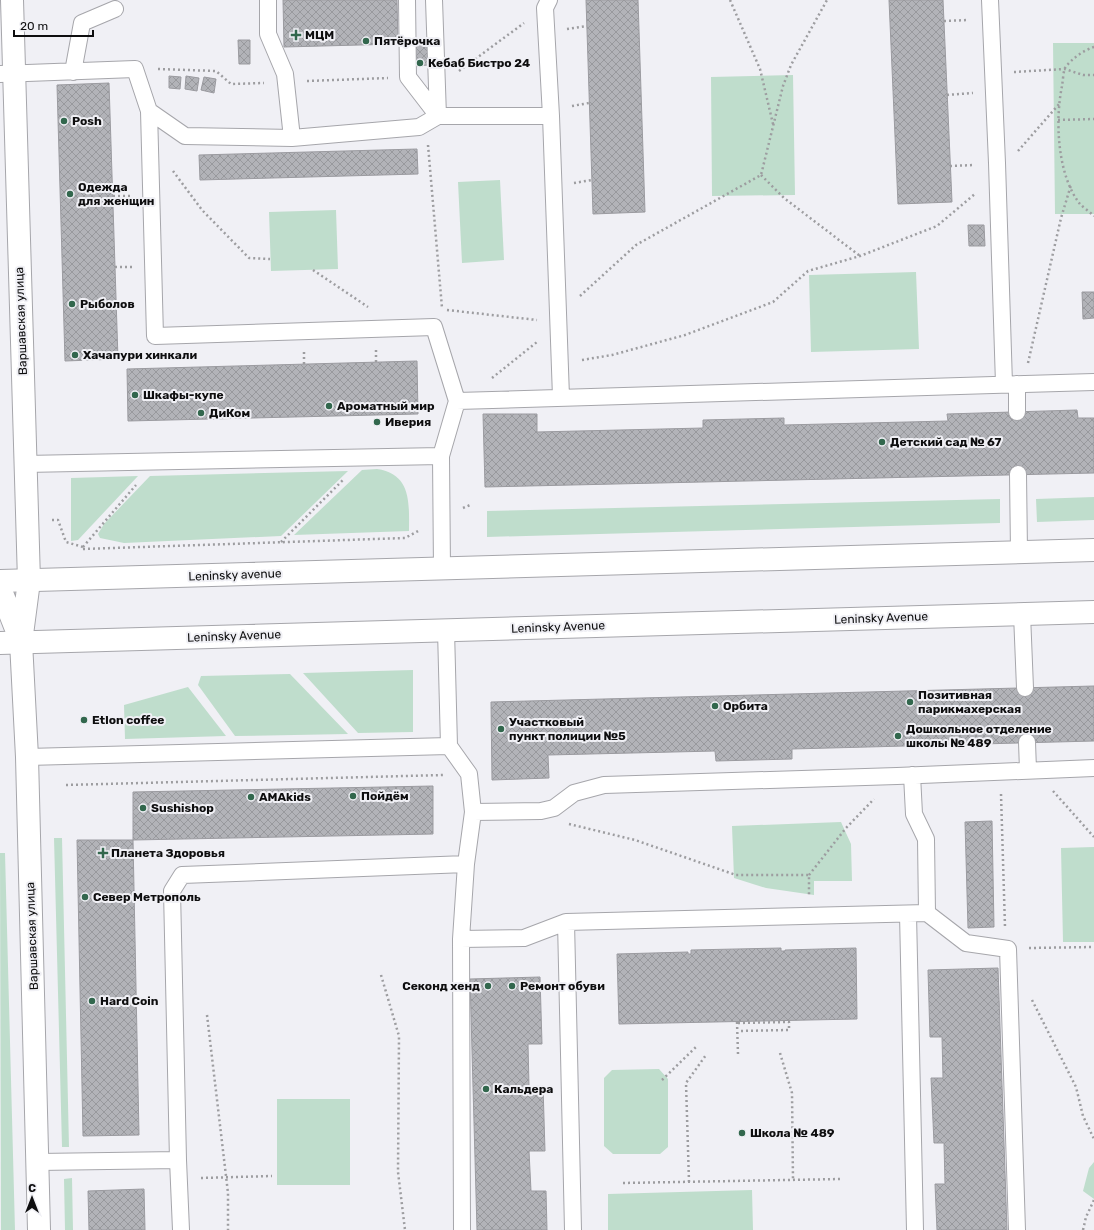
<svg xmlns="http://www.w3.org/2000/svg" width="1094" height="1230" viewBox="0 0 1094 1230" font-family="Rubik,sans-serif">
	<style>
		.green { fill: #bfddcc }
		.building { fill: url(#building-cross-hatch); stroke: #9b9ba0 }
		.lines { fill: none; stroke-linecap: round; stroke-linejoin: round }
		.lane-casing { stroke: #a6a6ab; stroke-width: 18 }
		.secondary-casing { stroke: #a6a6ab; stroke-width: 24 }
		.primary-casing { stroke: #a6a6ab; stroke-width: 24 }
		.path { stroke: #9d9da0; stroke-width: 2.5; stroke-dasharray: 2 3; stroke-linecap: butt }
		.lane { stroke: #fff; stroke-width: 16 }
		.secondary { stroke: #fff; stroke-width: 22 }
		.primary { stroke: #fff; stroke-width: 22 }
		.poi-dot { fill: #32674d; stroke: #f0f0f5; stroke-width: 1.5 }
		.labels { text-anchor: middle; stroke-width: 4; stroke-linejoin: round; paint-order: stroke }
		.poi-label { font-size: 12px; font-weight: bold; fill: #0e0e0f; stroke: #f0f0f5; text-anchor: start }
		.street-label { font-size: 12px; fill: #0e0e0f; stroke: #f0f0f5 }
	</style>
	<defs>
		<pattern id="building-cross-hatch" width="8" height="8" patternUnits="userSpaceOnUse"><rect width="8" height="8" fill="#b2b3b8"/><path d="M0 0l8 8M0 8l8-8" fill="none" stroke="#98999d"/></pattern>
	</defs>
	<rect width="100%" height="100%" fill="#f0f0f5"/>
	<path class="green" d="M 1053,43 L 1094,43 L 1094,214 L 1055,214 Z
		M 793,75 L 795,195 L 712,196 L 711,77 Z
		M 500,180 L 504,260 L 462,263 L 458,182 Z
		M 336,210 L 338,269 L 271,271 L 269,212 Z
		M 916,272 L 919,349 L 811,352 L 809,275 Z
		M 377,469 C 412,474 409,504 409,531 L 294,535 L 362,470 Z
		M 348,471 L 281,536 L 124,543 L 100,538 L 98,534 L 104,524 L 150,476 Z
		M 138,476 L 78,540 L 71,541 L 71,478 Z
		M 1094,497 L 1094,520 L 1037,522 L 1036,499 Z
		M 1000,499 L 1000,523 L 487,537 L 487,511 Z
		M 413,670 L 413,732 L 358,733 L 303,673 Z
		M 290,674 L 348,734 L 235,736 L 198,685 L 201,676 Z
		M 188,687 L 226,736 L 125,739 L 124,705 Z
		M 841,822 L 851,844 L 852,881 L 814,881 L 814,895 L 766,888 L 734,878 L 732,826 Z
		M 54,838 L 62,838 L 69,1147 L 62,1147 Z
		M 1094,847 L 1094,942 L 1063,942 L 1061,848 Z
		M 0,853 L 5,853 L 15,1230 L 1,1230 Z
		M 659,1069 L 668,1079 L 668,1147 L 660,1154 L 613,1154 L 604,1146 L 604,1078 L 612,1070 Z
		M 277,1099 L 350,1099 L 350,1185 L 277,1185 Z
		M 1094,1162 L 1094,1199 L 1083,1191 L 1089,1168 Z
		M 72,1178 L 73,1230 L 65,1230 L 64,1179 Z
		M 752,1190 L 753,1230 L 608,1230 L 608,1194 Z"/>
	<path class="building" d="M 283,0 L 397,0 L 398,44 L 284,47 Z
		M 586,0 L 638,0 L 645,212 L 593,214 Z
		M 889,0 L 943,0 L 952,202 L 898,204 Z
		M 427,39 L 429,65 L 411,66 L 410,40 Z
		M 238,40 L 250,40 L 250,64 L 239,64 Z
		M 169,76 L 181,77 L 180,89 L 169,88 Z
		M 186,76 L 199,78 L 197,91 L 185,89 Z
		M 204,77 L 216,79 L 214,93 L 201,90 Z
		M 109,83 L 118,359 L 65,361 L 57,85 Z
		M 417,149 L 418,174 L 200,180 L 199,155 Z
		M 968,225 L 984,225 L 985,246 L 969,246 Z
		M 1082,292 L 1094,292 L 1094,318 L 1083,319 Z
		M 417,361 L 418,414 L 128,421 L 127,369 Z
		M 1077,410 L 1078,418 L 1094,418 L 1094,473 L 485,487 L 483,414 L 537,414 L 537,432 L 703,428 L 703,420 L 784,418 L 784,425 L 948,421 L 947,414 Z
		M 1094,686 L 1094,741 L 792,749 L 792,759 L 716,761 L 715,751 L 548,755 L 549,778 L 492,780 L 491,702 Z
		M 433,786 L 433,834 L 133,840 L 133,792 Z
		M 992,821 L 994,927 L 968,928 L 965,822 Z
		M 77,840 L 133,840 L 139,1135 L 83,1136 Z
		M 781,948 L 781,951 L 785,951 L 785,950 L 856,948 L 857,1019 L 619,1024 L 617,954 L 688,952 L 688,954 L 691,954 L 691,950 Z
		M 998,968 L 1007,1230 L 937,1230 L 935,1184 L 945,1184 L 944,1143 L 934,1143 L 931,1078 L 943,1078 L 942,1037 L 930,1037 L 928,970 Z
		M 540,977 L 542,1044 L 528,1044 L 529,1087 L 543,1086 L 545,1151 L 529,1151 L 531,1191 L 546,1191 L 547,1230 L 477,1230 L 470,979 Z
		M 144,1189 L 145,1230 L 89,1230 L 88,1191 Z"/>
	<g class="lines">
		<defs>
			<path id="lane" d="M 268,0 L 268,34 L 285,74 L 292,138
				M 407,0 L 408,77 L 438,116
				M 434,0 L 438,116
				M 990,0 L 997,163 L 1004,384
				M 73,72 L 82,23 L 115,9
				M 0,74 L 135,69 L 149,111 L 155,336 L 434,327 L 457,401 L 441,456 L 442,569
				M 149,111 L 185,136 L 292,138 L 419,127 L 438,116 L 551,116 L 545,8 L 549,0
				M 551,116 L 561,397
				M 457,401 L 1094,382
				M 1017,412 L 1017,384
				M 25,464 L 441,456
				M 1018,474 L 1019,552
				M 1022,614 L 1025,688
				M 446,630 L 449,746 L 469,774 L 473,812 L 466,864 L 461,939 L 462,1230
				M 1027,742 L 1028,770
				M 27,757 L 449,746
				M 912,775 L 914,814 L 926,839 L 927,913
				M 473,812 L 541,811 L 554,808 L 574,793 L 604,785 L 897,776 L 1094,768
				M 908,914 L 915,1230
				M 566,922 L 573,1230
				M 461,939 L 524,938 L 566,922 L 927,913 L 966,943 L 1008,949 L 1017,1230
				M 178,1160 L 181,1230
				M 38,1162 L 178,1160 L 172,891 L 182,875 L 466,864"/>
			<path id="secondary" d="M 12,0 L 29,581 L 21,642 L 27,757 L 39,1230
				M 0,588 L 20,639"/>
			<path id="primary" d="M 0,581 L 1094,550
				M 0,643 L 1094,612"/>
		</defs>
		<use href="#lane" class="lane-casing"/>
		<use href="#secondary" class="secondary-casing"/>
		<use href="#primary" class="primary-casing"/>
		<path class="path" d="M 730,0 L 760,69 L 773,124
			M 944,21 L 969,20
			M 567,29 L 587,26
			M 1094,47 C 1084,50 1071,59 1065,68 C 1063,73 1063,81 1062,86 C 1055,120 1057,175 1080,204 C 1084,208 1090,212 1094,216
			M 158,69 L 216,71 L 231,84 L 264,83
			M 459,71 L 524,23
			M 1014,72 L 1065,69 L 1083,75 L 1094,75
			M 307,81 L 388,78
			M 947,95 L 973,93
			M 572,106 L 589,103
			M 1058,120 L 1094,119
			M 428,145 L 442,308
			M 1018,151 L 1060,103
			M 950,166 L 975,165
			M 173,171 L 202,210 L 249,258 L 270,259
			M 761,175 L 784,198 L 860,256
			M 574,183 L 592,180
			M 113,196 L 130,196
			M 115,267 L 132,267
			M 313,270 L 368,307
			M 580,296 L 636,245 L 761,175 L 783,86 L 791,65 L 827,0
			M 447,310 L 537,320
			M 376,350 L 376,362
			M 304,352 L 304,364
			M 582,360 L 612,355 L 685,335 L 773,302 L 808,271 L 860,256 L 937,226 L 976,193
			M 1028,363 L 1061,218 L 1071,185
			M 492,378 L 537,342
			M 463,508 L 470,505
			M 52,520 L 58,520 L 66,542 L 83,547 L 83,548
			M 281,542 L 343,480
			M 83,547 L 136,485
			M 83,549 L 405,538 L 420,530
			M 66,785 L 443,775
			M 1053,791 L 1094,837
			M 1001,794 L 1005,927
			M 569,824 L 635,840 L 736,875 L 809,875 L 809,895
			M 809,875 L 846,828 L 874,799
			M 1029,948 L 1094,947
			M 381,975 L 399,1036 L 398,1172 L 405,1230
			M 1032,1000 L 1076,1087 L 1083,1116 L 1094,1139
			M 207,1015 L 228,1193 L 228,1230
			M 737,1022 L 738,1054
			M 738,1023 L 789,1022 L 789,1030 L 738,1031
			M 780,1053 L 792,1093 L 793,1180
			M 662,1080 L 696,1047
			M 201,1178 L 272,1176
			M 689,1182 L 686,1083 L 706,1055
			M 623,1183 L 841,1179
			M 1083,1230 L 1086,1217 L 1094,1200"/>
		<use href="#lane" class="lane"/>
		<use href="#secondary" class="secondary"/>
		<use href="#primary" class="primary"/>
	</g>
	<g class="poi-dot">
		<path d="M294 29h4v4h4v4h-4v4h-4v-4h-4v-4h4z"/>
		<circle cx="366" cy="41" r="4"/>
		<circle cx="420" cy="63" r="4"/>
		<circle cx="64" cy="121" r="4"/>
		<circle cx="70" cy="194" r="4"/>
		<circle cx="72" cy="304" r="4"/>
		<circle cx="75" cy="355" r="4"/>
		<circle cx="135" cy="395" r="4"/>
		<circle cx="329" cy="406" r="4"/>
		<circle cx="201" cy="413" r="4"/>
		<circle cx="377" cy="422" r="4"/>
		<circle cx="882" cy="442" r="4"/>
		<circle cx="910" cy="702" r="4"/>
		<circle cx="715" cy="706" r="4"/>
		<circle cx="84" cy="720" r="4"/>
		<circle cx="501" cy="729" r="4"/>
		<circle cx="898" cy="736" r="4"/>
		<circle cx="353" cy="796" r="4"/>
		<circle cx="251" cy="797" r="4"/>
		<circle cx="143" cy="808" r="4"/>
		<path d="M101 847h4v4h4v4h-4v4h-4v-4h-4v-4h4z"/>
		<circle cx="85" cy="897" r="4"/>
		<circle cx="488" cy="986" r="4"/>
		<circle cx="512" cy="986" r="4"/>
		<circle cx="92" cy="1001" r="4"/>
		<circle cx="486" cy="1089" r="4"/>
		<circle cx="742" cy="1133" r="4"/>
	</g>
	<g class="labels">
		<g class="poi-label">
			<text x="305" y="39">МЦМ</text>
			<text x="374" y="45">Пятёрочка</text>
			<text x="428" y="67">Кебаб Бистро 24</text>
			<text x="72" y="125">Posh</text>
			<text x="78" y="191">Одежда<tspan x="78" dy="14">для женщин</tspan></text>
			<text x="80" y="308">Рыболов</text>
			<text x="83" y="359">Хачапури хинкали</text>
			<text x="143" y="399">Шкафы-купе</text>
			<text x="337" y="410">Ароматный мир</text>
			<text x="209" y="417">ДиКом</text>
			<text x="385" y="426">Иверия</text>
			<text x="890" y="446">Детский сад № 67</text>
			<text x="918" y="699">Позитивная<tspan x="918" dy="14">парикмахерская</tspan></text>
			<text x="723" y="710">Орбита</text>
			<text x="92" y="724">Etlon coffee</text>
			<text x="509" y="726">Участковый<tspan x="509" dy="14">пункт полиции №5</tspan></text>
			<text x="906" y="733">Дошкольное отделение<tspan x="906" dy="14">школы № 489</tspan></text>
			<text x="361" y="800">Пойдём</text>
			<text x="259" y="801">AMAkids</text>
			<text x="151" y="812">Sushishop</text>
			<text x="111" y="857">Планета Здоровья</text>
			<text x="93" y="901">Север Метрополь</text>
			<text x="480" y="990" text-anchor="end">Секонд хенд</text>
			<text x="520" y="990">Ремонт обуви</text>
			<text x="100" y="1005">Hard Coin</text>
			<text x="494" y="1093">Кальдера</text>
			<text x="750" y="1137">Школа № 489</text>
		</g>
		<g class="street-label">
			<text transform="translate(21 321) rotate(-92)" y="4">Варшавская улица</text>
			<text transform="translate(235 575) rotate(-2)" y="4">Leninsky avenue</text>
			<text transform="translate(881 618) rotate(-2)" y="4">Leninsky Avenue</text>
			<text transform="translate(558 627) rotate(-2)" y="4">Leninsky Avenue</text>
			<text transform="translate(234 636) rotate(-2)" y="4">Leninsky Avenue</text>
			<text transform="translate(32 936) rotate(-92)" y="4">Варшавская улица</text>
		</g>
	</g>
	<g transform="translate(32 1198)" stroke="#f0f0f5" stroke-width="3" paint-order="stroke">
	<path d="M0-3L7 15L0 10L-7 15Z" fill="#0e0e0f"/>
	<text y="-6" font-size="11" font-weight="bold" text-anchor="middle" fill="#0e0e0f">С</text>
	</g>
	<path d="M14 30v6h79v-6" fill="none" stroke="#0e0e0f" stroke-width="2"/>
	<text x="20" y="30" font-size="12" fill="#0e0e0f" stroke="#f0f0f5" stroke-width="3" paint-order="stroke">20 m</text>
</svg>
